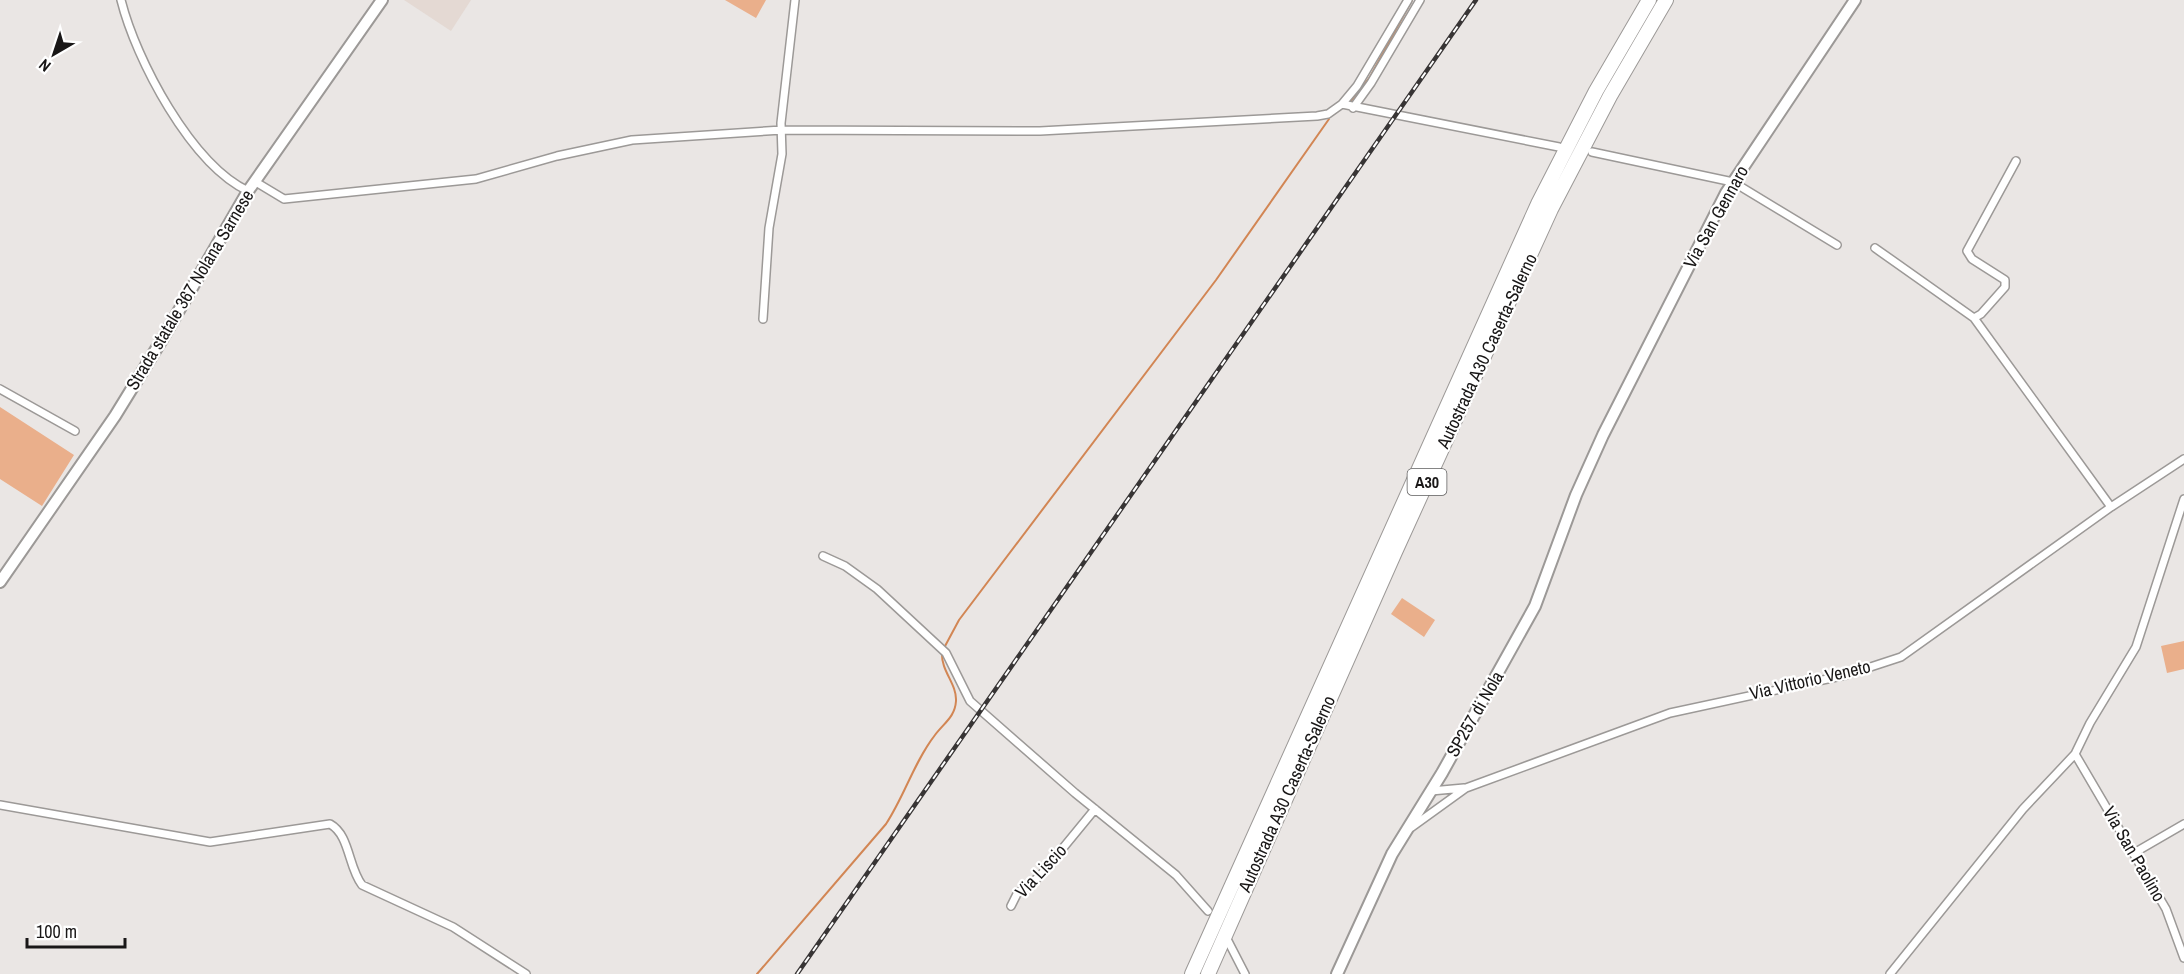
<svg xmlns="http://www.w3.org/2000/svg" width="2184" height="974" viewBox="0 0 2184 974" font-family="'Archivo Narrow',sans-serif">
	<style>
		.built { fill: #e4d9d3 }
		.pitch { fill: #eaaf8b }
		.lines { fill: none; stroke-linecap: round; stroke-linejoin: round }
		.stream { stroke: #d28654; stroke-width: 2 }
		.street-casing { stroke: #9c9997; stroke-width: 10 }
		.secondary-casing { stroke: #9c9997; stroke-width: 14 }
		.highway-casing { stroke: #9c9997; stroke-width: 16 }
		.street { stroke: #fff; stroke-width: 7 }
		.secondary { stroke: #fff; stroke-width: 10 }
		.highway { stroke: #fff; stroke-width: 14 }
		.rail-casing { stroke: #383535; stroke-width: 4.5 }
		.rail { stroke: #fff; stroke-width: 2; stroke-dasharray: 7; stroke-linecap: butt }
		.labels { text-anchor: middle; stroke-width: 4.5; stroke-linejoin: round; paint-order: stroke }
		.shield { fill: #fff; stroke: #5e5d5d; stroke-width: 1.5 }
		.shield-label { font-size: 16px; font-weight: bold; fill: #191717 }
		.street-label { font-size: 18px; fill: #191717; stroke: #fff }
	</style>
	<rect width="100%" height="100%" fill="#eae6e4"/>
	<path class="built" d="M 404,0 L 471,0 L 451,31 Z"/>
	<path class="pitch" d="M 725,0 L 766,0 L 756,18 Z
		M 0,407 L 74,455 L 42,506 L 0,479 Z
		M 1402,598 L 1435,620 L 1424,637 L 1391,614 Z
		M 2184,641 L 2184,669 L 2167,673 L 2161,646 Z"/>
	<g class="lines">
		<path class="stream" d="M 1350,102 L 1370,77 L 1412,0
			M 944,648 L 959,620 L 1216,280 L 1329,119
			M 757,974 L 886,824 C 905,795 914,762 935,735 C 944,723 955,717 956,701 C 957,684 941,671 942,653"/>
		<defs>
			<path id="street" d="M 121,0 C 136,60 191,164 248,191
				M 1342,104 L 1357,86 L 1408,0
				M 1353,108 L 1371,83 L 1420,0
				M 1592,152 L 1733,182 L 1837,245
				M 254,181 L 284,199 L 476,179 L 557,156 L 632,140 L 782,130 L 1040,131 L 1317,116 L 1328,114 L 1342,104 L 1559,147
				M 1875,248 L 1974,318 L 2111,507
				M 1974,318 L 1981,314 L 2005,287 L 2005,280 L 1972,259 L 1967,251 L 2016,161
				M 763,319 L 769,228 L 782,154 L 781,123 L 795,0
				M 0,389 L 75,431
				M 823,556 L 845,566 L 877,589 L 946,653 L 970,701 L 1075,793 L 1176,875 L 1208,911
				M 2075,754 L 2166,909 L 2184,958
				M 1431,791 L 1464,788
				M 0,805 L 210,842 L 330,824 C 350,835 348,867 362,885 L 453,927 L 526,974
				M 1412,827 L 1466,788 L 1670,713 L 1846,675 L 1901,657 L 2111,507 L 2184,459
				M 2134,853 L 2184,824
				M 1011,906 L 1017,894 L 1040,876 L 1095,809
				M 1228,941 L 1245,974
				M 1890,974 L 2023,809 L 2075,754 L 2090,723 L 2136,647 L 2184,499"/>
			<path id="secondary" d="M 0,582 L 115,416 L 163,338 L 248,191 L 382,0
				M 1337,974 L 1392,854 L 1442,773 L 1535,606 L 1576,495 L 1603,435 L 1726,193 L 1855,0"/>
			<path id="highway" d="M 1192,974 L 1538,204 L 1596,91 L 1649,0
				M 1208,974 L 1395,552 L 1551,209 L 1610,96 L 1666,0"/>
		</defs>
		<use href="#street" class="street-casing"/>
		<use href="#secondary" class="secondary-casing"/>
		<use href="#highway" class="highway-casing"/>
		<use href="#street" class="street"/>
		<use href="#secondary" class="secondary"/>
		<use href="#highway" class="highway"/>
		<defs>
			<path id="rail" d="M 797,974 L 1476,0"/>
		</defs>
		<use href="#rail" class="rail-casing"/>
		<use href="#rail" class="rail"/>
	</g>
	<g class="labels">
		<rect class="shield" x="1407.5" y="469" width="39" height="26" rx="4.5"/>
		<g class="shield-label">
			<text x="1427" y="488">A30</text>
		</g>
		<g class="street-label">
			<text transform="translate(1716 217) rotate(-61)" y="6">Via San Gennaro</text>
			<text transform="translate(190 290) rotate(-59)" y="6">Strada statale 367 Nolana Sarnese</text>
			<text transform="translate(1487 351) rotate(-65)" y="6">Autostrada A30 Caserta-Salerno</text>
			<text transform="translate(1810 680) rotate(-13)" y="6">Via Vittorio Veneto</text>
			<text transform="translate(1475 714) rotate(-60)" y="6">SP257 di Nola</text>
			<text transform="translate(1287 794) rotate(-66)" y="6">Autostrada A30 Caserta-Salerno</text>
			<text transform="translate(2134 854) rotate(60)" y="6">Via San Paolino</text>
			<text transform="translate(1041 871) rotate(-47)" y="6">Via Liscio</text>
		</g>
	</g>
	<g transform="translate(54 54) rotate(219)" stroke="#ffffff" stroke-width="4.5" paint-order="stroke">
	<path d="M0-4.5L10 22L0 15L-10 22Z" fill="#191717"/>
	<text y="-9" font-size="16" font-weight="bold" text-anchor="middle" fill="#191717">N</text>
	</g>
	<path d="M27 938v9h98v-9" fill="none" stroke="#191717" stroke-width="3"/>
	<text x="36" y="938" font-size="18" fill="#191717" stroke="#ffffff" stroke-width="4.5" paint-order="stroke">100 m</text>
</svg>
